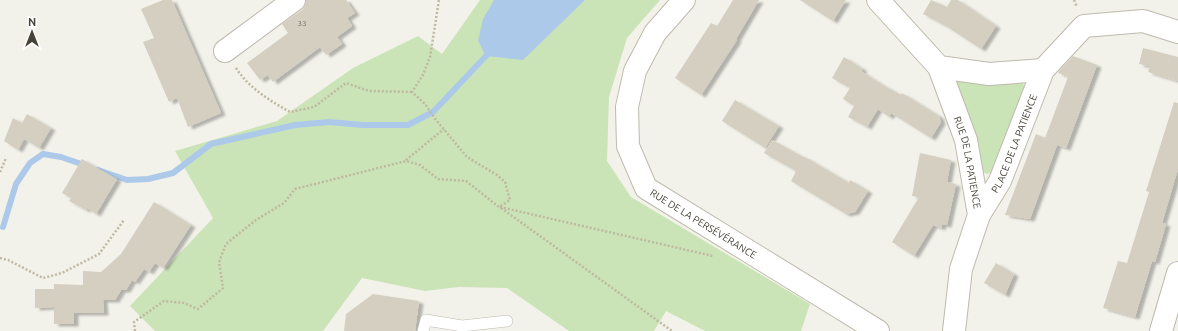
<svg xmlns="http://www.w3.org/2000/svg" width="1178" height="331" viewBox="0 0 1178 331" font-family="Ubuntu,sans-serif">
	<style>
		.green { fill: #cae4b7 }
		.water { fill: #acc9ea }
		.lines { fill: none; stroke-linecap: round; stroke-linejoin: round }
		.stream { stroke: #acc9ea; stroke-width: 6 }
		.building { fill: #d4cfc0; filter: url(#shadow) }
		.service-casing { stroke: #bebaad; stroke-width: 12 }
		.minor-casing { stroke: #bebaad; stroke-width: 24 }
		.path { stroke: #bfb8a0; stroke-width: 2.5; stroke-dasharray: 2 2; stroke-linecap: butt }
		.service { stroke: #fff; stroke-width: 11 }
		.minor { stroke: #fff; stroke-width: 22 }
		.labels { text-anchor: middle; stroke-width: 3; stroke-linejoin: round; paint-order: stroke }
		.number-label { font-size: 8px; fill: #6a665b }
		.street-label { font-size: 10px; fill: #474339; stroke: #fff }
	</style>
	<defs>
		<filter id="shadow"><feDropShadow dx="4.5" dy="2.5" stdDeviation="1" flood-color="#0004"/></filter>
	</defs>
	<rect width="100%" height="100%" fill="#f3f2ea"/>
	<path class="green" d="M 480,0 L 660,0 L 627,38 L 609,97 L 607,161 L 631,197 L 810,304 L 801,331 L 705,331 L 666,311 L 654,331 L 569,331 L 507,288 L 459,287 L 425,291 L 362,278 L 323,331 L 155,331 L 130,306 L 213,218 L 175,151 L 277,121 L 353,68 L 418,36 L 442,54 Z
		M 957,78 L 1019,80 L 1027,88 L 995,172 L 986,174 L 979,167 L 951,84 Z"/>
	<path class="water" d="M 494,0 L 585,0 L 523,60 L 486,56 L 478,41 L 483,19 Z"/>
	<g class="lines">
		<path class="stream" d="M 98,170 L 127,180 L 148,179 L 173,173 L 211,144 L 295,125 L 329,122 L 363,125 L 408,125 L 433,112 L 486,56
			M 3,227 L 16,184 L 30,163 L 43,154 L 61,157 L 87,166"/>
	</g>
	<path class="building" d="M 163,0 L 172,0 L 221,113 L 188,127 L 177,98 L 169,102 L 143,42 L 154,38 L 141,9 Z
		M 306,0 L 346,0 L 355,13 L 347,18 L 352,26 L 337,37 L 342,44 L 326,55 L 320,47 L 273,82 L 268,75 L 260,80 L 247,63 L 288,33 L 282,24 L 302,10 L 305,5 Z
		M 733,0 L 759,0 L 736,39 L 737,40 L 701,95 L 675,78 L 711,23 L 717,26 Z
		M 800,0 L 846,0 L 833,21 Z
		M 931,0 L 947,7 L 951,0 L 958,0 L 996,26 L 981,49 L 946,26 L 923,14 Z
		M 1143,48 L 1178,57 L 1178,81 L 1148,72 L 1150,66 L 1139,64 Z
		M 1073,56 L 1097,65 L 1066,148 L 1057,145 L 1030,219 L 1005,215 L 1036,134 L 1045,138 L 1068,77 L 1058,73 L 1059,71 Z
		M 844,57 L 863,69 L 861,71 L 881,84 L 901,95 L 902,93 L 939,116 L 941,122 L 931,138 L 891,113 L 889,117 L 878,109 L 867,127 L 848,117 L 854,106 L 843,99 L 850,88 L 832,78 Z
		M 735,100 L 779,126 L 765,148 L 722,121 Z
		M 1174,102 L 1178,103 L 1178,169 L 1162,223 L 1166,224 L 1155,262 L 1152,261 L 1135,317 L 1103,308 L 1118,261 L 1127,263 L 1149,192 L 1146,191 Z
		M 27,114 L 51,128 L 39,148 L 24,139 L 18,150 L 4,141 L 13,118 L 22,123 Z
		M 772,140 L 805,158 L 805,157 L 849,183 L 850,180 L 868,191 L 855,212 L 846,214 L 791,181 L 796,171 L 764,153 Z
		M 920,153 L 951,160 L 947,182 L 956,184 L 947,225 L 942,224 L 941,228 L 933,225 L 914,256 L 892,242 L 919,197 L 912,196 Z
		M 82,159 L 117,179 L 96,214 L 87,208 L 86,210 L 69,201 L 71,198 L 62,193 Z
		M 154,202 L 191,225 L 163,268 L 155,263 L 149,272 L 144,269 L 135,282 L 132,280 L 126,290 L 121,290 L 115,300 L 103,300 L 104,313 L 74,313 L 74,324 L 54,324 L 54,307 L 35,308 L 35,289 L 54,289 L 54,284 L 83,285 L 83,271 L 101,272 L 121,254 Z
		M 996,263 L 1014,274 L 1005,295 L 984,283 Z
		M 373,294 L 419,301 L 415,331 L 344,331 L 346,314 Z"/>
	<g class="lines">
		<defs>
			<path id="service" d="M 423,331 L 426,320 L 462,326 L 507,321"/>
			<g id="minor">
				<path id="s1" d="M 684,0 L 655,33 L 635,71 L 627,107 L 628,146 L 646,188 L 878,331"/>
				<path d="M 878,0 L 939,67 L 989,74 L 1043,70"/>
				<path d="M 225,51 L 294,0"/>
				<path id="s2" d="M 939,67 L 966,140 L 979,215 L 961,269 L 954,331"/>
				<path id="s3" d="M 979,215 L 1000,181 L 1043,70 L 1084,26 L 1143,21 L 1178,32"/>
				<path d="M 1161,331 L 1178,273"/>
			</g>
		</defs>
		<use href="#service" class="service-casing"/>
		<use href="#minor" class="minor-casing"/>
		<path class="path" d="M 1074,0 L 1077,7
			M 236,68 C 248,87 270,101 290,112 L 314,107 L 346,83 L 369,91 L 412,92
			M 406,160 L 444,129
			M 0,172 L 6,158
			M 500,207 L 713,256
			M 501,208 L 672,331
			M 0,258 L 8,260 L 43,278 L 62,273 L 99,254 L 124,220
			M 135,331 L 134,322 L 164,301 L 184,303 L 198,309 L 223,288 L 219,262 L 226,244 L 256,220 L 284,203 L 295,189 L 406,161 L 420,165 L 438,179 L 466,181 L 499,207 L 510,200 L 505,182 L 497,175 L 467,157 L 436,120 L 425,104 L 412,92 L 423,75 L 430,57 L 439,0"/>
		<use href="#service" class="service"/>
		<use href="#minor" class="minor"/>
	</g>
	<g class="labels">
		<g class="number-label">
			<text x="302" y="26">33</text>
		</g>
		<g class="street-label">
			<text dy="4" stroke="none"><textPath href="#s3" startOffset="80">PLACE DE LA PATIENCE</textPath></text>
			<text dy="4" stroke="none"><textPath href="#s2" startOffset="100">RUE DE LA PATIENCE</textPath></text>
			<text dy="4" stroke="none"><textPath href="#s1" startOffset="276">RUE DE LA PERSÉVÉRANCE</textPath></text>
		</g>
	</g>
	<g transform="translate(32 32)" stroke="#ffffff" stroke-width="3" paint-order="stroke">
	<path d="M0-3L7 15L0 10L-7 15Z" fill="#474339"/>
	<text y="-6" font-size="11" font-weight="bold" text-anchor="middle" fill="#474339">N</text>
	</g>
</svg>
